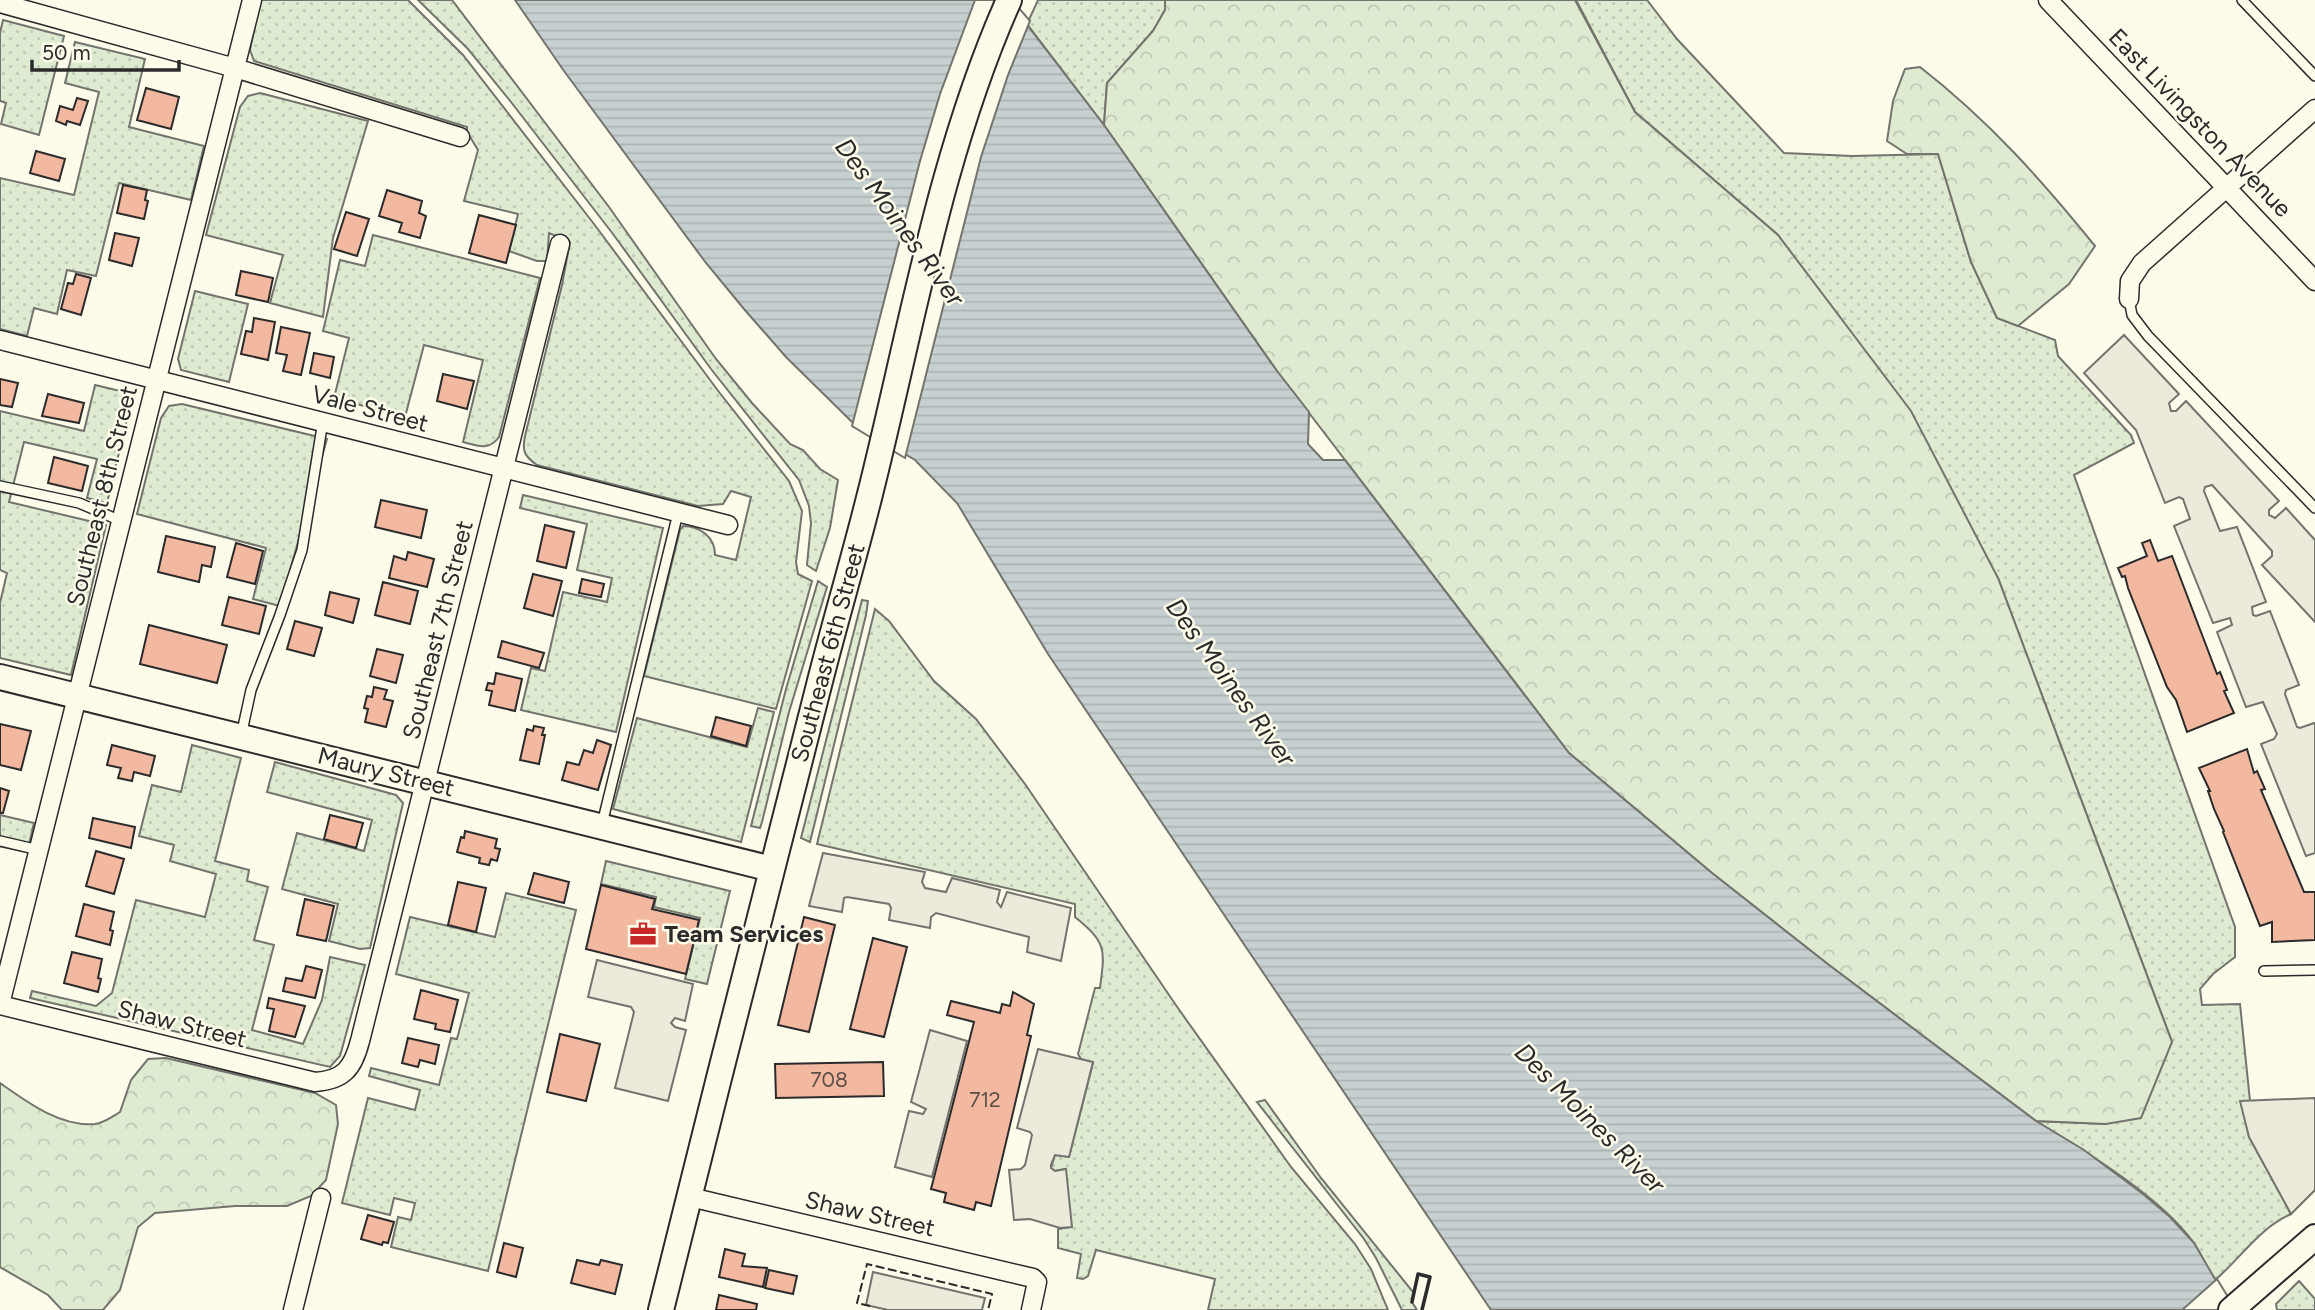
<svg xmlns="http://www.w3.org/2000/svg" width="2315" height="1310" viewBox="0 0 2315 1310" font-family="Figtree,sans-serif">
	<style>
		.grass { fill: url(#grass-dots); stroke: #74746e; stroke-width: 2 }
		.forest { fill: url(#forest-crowns); stroke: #74746e; stroke-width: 2 }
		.parking { fill: #eceadb; stroke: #74746e; stroke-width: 2 }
		.water { fill: url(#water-rules); stroke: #74746e; stroke-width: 2 }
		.pier { fill: #fdfbea; stroke: #74746e; stroke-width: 2 }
		.building { fill: #f2b8a0; stroke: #2b2b2b; stroke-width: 2 }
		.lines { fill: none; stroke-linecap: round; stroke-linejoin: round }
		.lane-casing { stroke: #2b2b2b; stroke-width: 12 }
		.street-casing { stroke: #2b2b2b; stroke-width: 21 }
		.secondary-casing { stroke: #2b2b2b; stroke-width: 28 }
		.lane { stroke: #fdfbea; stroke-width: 9 }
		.street { stroke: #fdfbea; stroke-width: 18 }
		.secondary { stroke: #fdfbea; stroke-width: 24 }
		.fence { stroke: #2b2b2b; stroke-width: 2; stroke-dasharray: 9 3.5; stroke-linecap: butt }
		.wall { stroke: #2b2b2b; stroke-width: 3.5 }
		.labels { text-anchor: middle; stroke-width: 5; stroke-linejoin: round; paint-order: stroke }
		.number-label { font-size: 21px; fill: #5d4e48 }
		.street-label { font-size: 24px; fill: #2b2b2b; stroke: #fdfbea }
		.poi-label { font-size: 24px; font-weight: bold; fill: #2b2b2b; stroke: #fdfbea; text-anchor: start }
		.water-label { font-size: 26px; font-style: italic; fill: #2b2b2b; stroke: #fdfbea }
	</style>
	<defs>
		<pattern id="grass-dots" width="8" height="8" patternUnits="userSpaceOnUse" patternTransform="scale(1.75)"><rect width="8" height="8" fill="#deebd1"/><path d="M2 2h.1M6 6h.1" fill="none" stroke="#bfcab4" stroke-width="1.8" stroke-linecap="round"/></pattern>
		<pattern id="forest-crowns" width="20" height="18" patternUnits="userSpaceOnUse" patternTransform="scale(1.75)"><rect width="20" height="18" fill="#deebd1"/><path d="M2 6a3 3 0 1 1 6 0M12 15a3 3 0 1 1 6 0" fill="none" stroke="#bfcab4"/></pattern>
		<pattern id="water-rules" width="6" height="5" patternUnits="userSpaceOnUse" patternTransform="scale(1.75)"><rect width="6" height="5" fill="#c7d0d0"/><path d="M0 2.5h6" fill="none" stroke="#abb3b3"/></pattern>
	</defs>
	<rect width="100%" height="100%" fill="#fdfbea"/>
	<path class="grass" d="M 260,0 L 408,0 L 463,55 L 594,224 L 719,392 L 789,481 L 802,511 L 796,562 L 798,574 L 812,581 L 776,709 L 644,676 L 680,530 L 683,526 C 700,526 715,537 715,555 L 736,560 L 751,497 L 731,491 L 723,504 L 698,506 L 537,465 C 524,456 522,451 525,436 L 562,285 L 570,242 L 549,233 L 547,261 L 537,261 L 509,251 L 518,214 L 464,201 L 478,150 L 467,132 L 467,127 L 254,61 L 250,50 Z
		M 418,0 L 452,0 L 609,207 L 716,359 L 752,403 L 790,444 L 803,450 L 820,469 L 838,480 L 830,528 L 816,571 L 807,565 L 811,523 L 809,506 L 799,480 L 711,369 L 613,234 L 511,102 L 468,49 Z
		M 1038,0 L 1165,0 L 1165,10 L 1153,31 L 1107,83 L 1104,125 L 1027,24 Z
		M 1576,0 L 1647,0 L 1677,39 L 1784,153 L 1852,156 L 1938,154 L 1971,262 L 1997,318 L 2055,340 L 2058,356 L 2131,435 L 2134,443 L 2074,475 L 2235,927 L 2235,957 L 2213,974 L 2200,989 L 2202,1005 L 2240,1004 L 2250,1101 L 2241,1101 L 2249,1137 L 2291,1214 C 2258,1229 2241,1258 2214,1281 C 2208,1269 2202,1255 2194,1243 C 2161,1197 2085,1151 2036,1121 L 2106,1124 L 2172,1042 L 1998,578 L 1778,235 L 1635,112 Z
		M 3,20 L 64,36 L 39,135 L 1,124 L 6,103 L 0,101 L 0,33 Z
		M 75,42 L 145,59 L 129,127 L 204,146 L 191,200 L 119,183 L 96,276 L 67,270 L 57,314 L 34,308 L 27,336 L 0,329 L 0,178 L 74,195 L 99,92 L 65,83 Z
		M 260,93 L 368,121 L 333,238 L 323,317 L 270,303 L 283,255 L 206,235 L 240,107 L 248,96 Z
		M 373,235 L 540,278 L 499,437 C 489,451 478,446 463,442 L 483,360 L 424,345 L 405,417 L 334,398 L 349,338 L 323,331 L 340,260 L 365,266 Z
		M 195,291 L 248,304 L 229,382 L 181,370 L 178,359 Z
		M 95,385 L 133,394 L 107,503 L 87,498 L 97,459 L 24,442 L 9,502 L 106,525 L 71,675 L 0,658 L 0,603 L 7,573 L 0,570 L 0,411 L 84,431 Z
		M 182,404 L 327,439 L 280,606 L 253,599 L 266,548 L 137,514 L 161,418 L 169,406 Z
		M 523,495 L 663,528 L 616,732 L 521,710 L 531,668 L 545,671 L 563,592 L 607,602 L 612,578 L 577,570 L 587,524 L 520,508 Z
		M 818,581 L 827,587 L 789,712 L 762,822 L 760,828 L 751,826 L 786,689 Z
		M 862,600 L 868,601 L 866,615 L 810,842 L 801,838 Z
		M 875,609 L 889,621 L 934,681 L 976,719 L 1025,784 L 1180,1011 L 1291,1167 L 1355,1244 L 1371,1269 L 1388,1310 L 1208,1310 L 1215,1279 L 1096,1250 L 1088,1276 L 1083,1279 L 1077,1278 L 1081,1254 L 1058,1248 L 1058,1229 L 1071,1227 L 1065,1169 L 1055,1171 L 1051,1168 L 1055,1155 L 1069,1157 L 1093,1063 L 1081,1059 L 1078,1054 L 1095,988 L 1100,988 C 1105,949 1107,943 1075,917 L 1075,904 L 817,844 Z
		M 758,708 L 774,712 L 741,842 L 613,809 L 637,718 L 747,747 Z
		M 192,745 L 241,758 L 215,861 L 249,870 L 247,881 L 268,887 L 254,940 L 274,945 L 252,1030 L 303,1044 L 322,1000 L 330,957 L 365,965 L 340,1056 L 330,1067 L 30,998 L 32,991 L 96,1006 L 112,993 L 136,900 L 205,917 L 216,874 L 170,861 L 174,845 L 139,836 L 152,785 L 181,792 Z
		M 275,762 L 396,795 L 403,803 L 370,948 L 360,949 L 329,941 L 338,904 L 282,889 L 297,833 L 364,851 L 372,820 L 267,792 Z
		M 0,815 L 34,823 L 29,844 L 2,838 L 0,847 Z
		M 606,861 L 730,891 L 707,984 L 685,979 L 700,918 L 654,907 L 656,897 L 601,884 Z
		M 506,893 L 576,910 L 488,1271 L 391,1247 L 398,1217 L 411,1220 L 415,1203 L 394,1198 L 390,1215 L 342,1203 L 368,1098 L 415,1110 L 420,1090 L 369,1076 L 371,1068 L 439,1085 L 451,1038 L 457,1039 L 469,993 L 396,974 L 410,917 L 495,937 Z
		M 1265,1100 L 1321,1178 L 1413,1292 L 1412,1302 L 1417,1310 L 1402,1310 L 1376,1258 L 1364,1239 L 1257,1102 Z
		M 2299,1281 L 2315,1299 L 2315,1310 L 2277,1310 L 2276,1304 Z"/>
	<path class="forest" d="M 1165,0 L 1575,0 L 1635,112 L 1778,235 L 1911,411 L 1998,578 L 2172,1042 L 2141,1118 L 2106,1124 L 2036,1121 L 1829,965 L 1712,873 L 1569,753 L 1277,371 L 1104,125 L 1107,83 L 1153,31 L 1165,10 Z
		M 1920,67 C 1988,120 2041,179 2095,246 L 2069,284 L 2018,326 L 1997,318 L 1971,262 L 1938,154 L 1907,154 L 1887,141 L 1893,101 L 1905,69 Z
		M 166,1058 L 315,1093 L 336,1105 L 338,1124 L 326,1180 L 311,1196 L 287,1206 L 235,1206 L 155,1213 L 138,1227 L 120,1290 L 103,1310 L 62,1310 L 48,1295 L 0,1267 L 0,1083 C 27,1102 60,1127 95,1124 C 104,1123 113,1116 120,1112 L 131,1080 L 148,1059 Z"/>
	<path class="parking" d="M 2124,335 L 2179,394 L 2169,403 L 2171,411 L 2176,411 L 2186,401 L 2279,501 L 2269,510 L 2269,515 L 2275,518 L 2286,508 L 2315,540 L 2315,622 L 2262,565 L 2272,556 L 2272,551 L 2212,485 L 2205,487 L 2204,491 L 2220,531 L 2237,527 L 2266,602 L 2252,607 L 2253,615 L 2256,616 L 2270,611 L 2299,685 L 2286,690 L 2285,694 L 2297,727 L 2300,728 L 2314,723 L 2315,725 L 2315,853 L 2306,856 L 2261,744 L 2274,739 L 2277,734 L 2263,702 L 2246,707 L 2217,632 L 2232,625 L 2230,618 L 2213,623 L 2174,526 L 2190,519 L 2183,499 L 2179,497 L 2165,503 L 2136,430 L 2084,373 Z
		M 823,853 L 925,872 L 922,882 L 925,888 L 946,892 L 952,878 L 1000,890 L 997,902 L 1001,907 L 1007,892 L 1071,908 L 1061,961 L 1027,952 L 1029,937 L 936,913 L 931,917 L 930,928 L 889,920 L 891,908 L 889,904 L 847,897 L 844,898 L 842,912 L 809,906 Z
		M 597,960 L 693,984 L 685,1021 L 675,1018 L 671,1023 L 675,1027 L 686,1030 L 668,1101 L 615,1088 L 634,1012 L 631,1007 L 588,997 Z
		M 930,1030 L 967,1041 L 932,1177 L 895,1167 L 909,1111 L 923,1114 L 926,1109 L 911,1102 Z
		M 1038,1049 L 1093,1062 L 1069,1157 L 1055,1155 L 1051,1165 L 1051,1168 L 1055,1171 L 1066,1169 L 1072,1227 L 1060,1228 L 1030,1219 L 1014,1220 L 1009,1170 L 1021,1169 L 1025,1165 L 1032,1135 L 1030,1132 L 1017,1128 Z
		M 2315,1098 L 2315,1190 L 2291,1214 L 2249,1137 L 2240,1101 Z
		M 873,1272 L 985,1298 L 982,1310 L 888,1310 L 866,1305 Z"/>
	<path class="water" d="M 515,0 L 1008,0 L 1104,125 L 1277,371 L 1309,412 L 1308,444 L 1323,460 L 1345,460 L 1569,753 L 1712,873 L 1829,965 L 2036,1121 L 2084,1150 L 2143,1194 L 2170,1217 L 2194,1243 L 2233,1310 L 1491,1310 L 1048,654 L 957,503 L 915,460 L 853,423 L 786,357 L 744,309 L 706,263 L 564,71 Z"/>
	<path class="pier" d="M 975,0 L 1012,0 L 1030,21 L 1008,75 L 981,157 L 905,458 L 852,426 L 920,161 L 940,94 Z
		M 2217,1279 L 2236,1310 L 2182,1310 Z"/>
	<path class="building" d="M 146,88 L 179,97 L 171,129 L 137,120 Z
		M 77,98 L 88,101 L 80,125 L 67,121 L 66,125 L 56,121 L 60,106 L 73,110 Z
		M 36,151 L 65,159 L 59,181 L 30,173 Z
		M 123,185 L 147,190 L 145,200 L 148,201 L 144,219 L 117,213 Z
		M 387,190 L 422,201 L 419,213 L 426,216 L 420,238 L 399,232 L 402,223 L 379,216 Z
		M 346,212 L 369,219 L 357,256 L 334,249 Z
		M 479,215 L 516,225 L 506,263 L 469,253 Z
		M 115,233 L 139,238 L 132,266 L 109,260 Z
		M 241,271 L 273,278 L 268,302 L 236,295 Z
		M 76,274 L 91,278 L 81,315 L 61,309 L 68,283 L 73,284 Z
		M 254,318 L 275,322 L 268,360 L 241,354 L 246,331 L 252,332 Z
		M 281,327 L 310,333 L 301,375 L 283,371 L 287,355 L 276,353 Z
		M 314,353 L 334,357 L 330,378 L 310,373 Z
		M 443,374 L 474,381 L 467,409 L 437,401 Z
		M 0,379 L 18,383 L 12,407 L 0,405 Z
		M 48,394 L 84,403 L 79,423 L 42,416 Z
		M 54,457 L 88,466 L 82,491 L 48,483 Z
		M 381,500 L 427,510 L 421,538 L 375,527 Z
		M 545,525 L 574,532 L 566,568 L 537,561 Z
		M 166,536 L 215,547 L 211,567 L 202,565 L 199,582 L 158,572 Z
		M 2150,540 L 2158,561 L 2172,556 L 2217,674 L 2220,672 L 2227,690 L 2224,691 L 2234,713 L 2187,732 L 2176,700 L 2167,687 L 2128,588 L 2125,576 L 2122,577 L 2118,568 L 2147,556 L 2142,543 Z
		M 236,543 L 263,551 L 255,584 L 227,577 Z
		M 408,552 L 434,559 L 427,587 L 389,578 L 394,556 L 406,560 Z
		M 533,574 L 562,581 L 553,616 L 524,608 Z
		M 582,579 L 604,584 L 601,597 L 579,593 Z
		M 383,582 L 418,591 L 410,624 L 375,615 Z
		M 330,592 L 359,599 L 353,623 L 325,615 Z
		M 229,597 L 266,606 L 259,634 L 222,625 Z
		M 295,621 L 322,628 L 314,656 L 287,649 Z
		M 149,625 L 227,645 L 217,683 L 140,664 Z
		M 502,641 L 544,653 L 539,668 L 498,657 Z
		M 377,649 L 403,655 L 396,683 L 370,676 Z
		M 496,673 L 522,679 L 515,711 L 489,705 L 492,691 L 486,690 L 488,683 L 494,684 Z
		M 374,687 L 387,690 L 384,699 L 393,701 L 386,727 L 365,722 L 368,709 L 364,708 L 367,696 L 372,697 Z
		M 716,717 L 751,726 L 746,746 L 711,736 Z
		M 0,724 L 31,731 L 21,770 L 0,765 Z
		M 534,726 L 544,728 L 542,735 L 545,735 L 539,764 L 520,760 L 527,729 L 533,731 Z
		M 597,740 L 611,745 L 598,790 L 562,780 L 567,762 L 579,765 L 584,750 L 593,753 Z
		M 112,745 L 155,756 L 150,776 L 134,772 L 132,781 L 118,778 L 121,768 L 107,765 Z
		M 2247,749 L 2254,773 L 2257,771 L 2265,789 L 2261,790 L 2304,892 L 2315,892 L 2315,940 L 2272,942 L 2272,922 L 2260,926 L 2223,832 L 2224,831 L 2214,809 L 2208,791 L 2210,791 L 2199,768 Z
		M 0,788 L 9,791 L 3,813 L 0,813 Z
		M 330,815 L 363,823 L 356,848 L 324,839 Z
		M 93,818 L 135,827 L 131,848 L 89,838 Z
		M 465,831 L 497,839 L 495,848 L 500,849 L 497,861 L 491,859 L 489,865 L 479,863 L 480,858 L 457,852 L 461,837 L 464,838 Z
		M 96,851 L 124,859 L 114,894 L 86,886 Z
		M 534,873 L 569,882 L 564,903 L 528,894 Z
		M 458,882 L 486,888 L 476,932 L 448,925 Z
		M 601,885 L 655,899 L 652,909 L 699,920 L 686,974 L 586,949 Z
		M 305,899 L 334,906 L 326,941 L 297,935 Z
		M 84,904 L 114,912 L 110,930 L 113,931 L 110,945 L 76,936 Z
		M 804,917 L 835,925 L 809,1032 L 778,1025 Z
		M 873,938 L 907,947 L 884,1037 L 850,1029 Z
		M 72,952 L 102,959 L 98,978 L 101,979 L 98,992 L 64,983 Z
		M 306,966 L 322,970 L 315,998 L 283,991 L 286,978 L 302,981 Z
		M 421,990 L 458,1000 L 450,1032 L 435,1029 L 436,1024 L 414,1019 Z
		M 1013,992 L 1034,1004 L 1027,1035 L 1031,1036 L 991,1206 L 976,1202 L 974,1210 L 944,1202 L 946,1193 L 931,1189 L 974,1022 L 947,1015 L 951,1001 L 1000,1013 L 1002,1004 L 1010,1006 Z
		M 269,998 L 305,1006 L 295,1037 L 269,1031 L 274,1009 L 267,1008 Z
		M 560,1034 L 600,1044 L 586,1101 L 547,1092 Z
		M 408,1038 L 439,1045 L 435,1064 L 420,1060 L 418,1067 L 402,1063 Z
		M 883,1062 L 884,1096 L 776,1098 L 775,1064 Z
		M 368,1215 L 394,1222 L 388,1243 L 383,1242 L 382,1245 L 361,1239 Z
		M 504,1243 L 523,1248 L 516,1277 L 497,1272 Z
		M 725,1249 L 745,1254 L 742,1266 L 767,1268 L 763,1287 L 719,1277 Z
		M 577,1260 L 599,1265 L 601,1260 L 622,1265 L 615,1294 L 571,1283 Z
		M 769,1270 L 797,1276 L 793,1294 L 765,1288 Z
		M 719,1295 L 757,1304 L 756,1310 L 716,1310 Z"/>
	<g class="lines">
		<defs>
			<path id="lane" d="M 2242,0 L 2315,76
				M 2129,299 L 2132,315 L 2148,336 L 2315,508
				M 0,486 L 79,503 L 121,521
				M 241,736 L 251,690 L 280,615 L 302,550 L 323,421
				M 602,824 L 678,513
				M 0,841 L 39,850
				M 2264,971 L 2315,970"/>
			<path id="street" d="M 2048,0 L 2315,281
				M 0,3 L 235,68 L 460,137
				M 2129,299 L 2130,281 L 2142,263 L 2315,109
				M 0,340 L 728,525
				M 0,1004 L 252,0
				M 0,1005 L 315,1082 C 344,1080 353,1068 360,1041 L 560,244
				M 690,1197 L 1033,1278 L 1037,1282 L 1031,1310
				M 293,1310 L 321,1198"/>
			<path id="secondary" d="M 0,677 L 772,869
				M 661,1310 C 713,1103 764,895 818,689 C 834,625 853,562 869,498 C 911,332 939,157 1009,0
				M 2231,1310 L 2315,1237"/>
		</defs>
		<use href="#lane" class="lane-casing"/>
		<use href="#street" class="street-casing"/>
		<use href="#secondary" class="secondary-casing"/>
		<use href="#lane" class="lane"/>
		<use href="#street" class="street"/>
		<use href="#secondary" class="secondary"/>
		<path class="fence" d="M 870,1306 L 857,1303 L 867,1264 L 992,1294 L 988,1310"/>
		<path class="wall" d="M 1412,1302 L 1418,1274 L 1430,1277 L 1422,1310"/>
	</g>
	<defs>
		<symbol id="office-bare" viewBox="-9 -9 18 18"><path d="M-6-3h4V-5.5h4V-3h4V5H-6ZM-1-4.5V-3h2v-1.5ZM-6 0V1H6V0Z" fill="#c62828" stroke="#fdfbea" stroke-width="2.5" paint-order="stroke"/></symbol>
	</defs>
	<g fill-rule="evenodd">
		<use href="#office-bare" x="624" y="915" width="38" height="38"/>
	</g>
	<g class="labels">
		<g class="number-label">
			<text x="829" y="1087">708</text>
			<text x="985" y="1107">712</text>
		</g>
		<g class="street-label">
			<text transform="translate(2200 123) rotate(46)" y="8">East Livingston Avenue</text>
			<text transform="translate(370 409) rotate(15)" y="8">Vale Street</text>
			<text transform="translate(102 496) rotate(-76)" y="8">Southeast 8th Street</text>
			<text transform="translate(438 630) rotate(-76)" y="8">Southeast 7th Street</text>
			<text transform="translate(828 653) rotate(-75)" y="8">Southeast 6th Street</text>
			<text transform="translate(386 772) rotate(14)" y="8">Maury Street</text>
			<text transform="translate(182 1024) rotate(14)" y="8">Shaw Street</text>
			<text transform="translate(870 1214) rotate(13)" y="8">Shaw Street</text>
		</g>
		<g class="poi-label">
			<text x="664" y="942">Team Services</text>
		</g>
		<g class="water-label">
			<text transform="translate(900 222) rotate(54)" y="9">Des Moines River</text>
			<text transform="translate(1231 682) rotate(54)" y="9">Des Moines River</text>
			<text transform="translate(1590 1118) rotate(45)" y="9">Des Moines River</text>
		</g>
	</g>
	<path d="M32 60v10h147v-10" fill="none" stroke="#2b2b2b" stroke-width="3.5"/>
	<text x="42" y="60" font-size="21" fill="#2b2b2b" stroke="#fdfbea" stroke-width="5" paint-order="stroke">50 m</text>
</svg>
